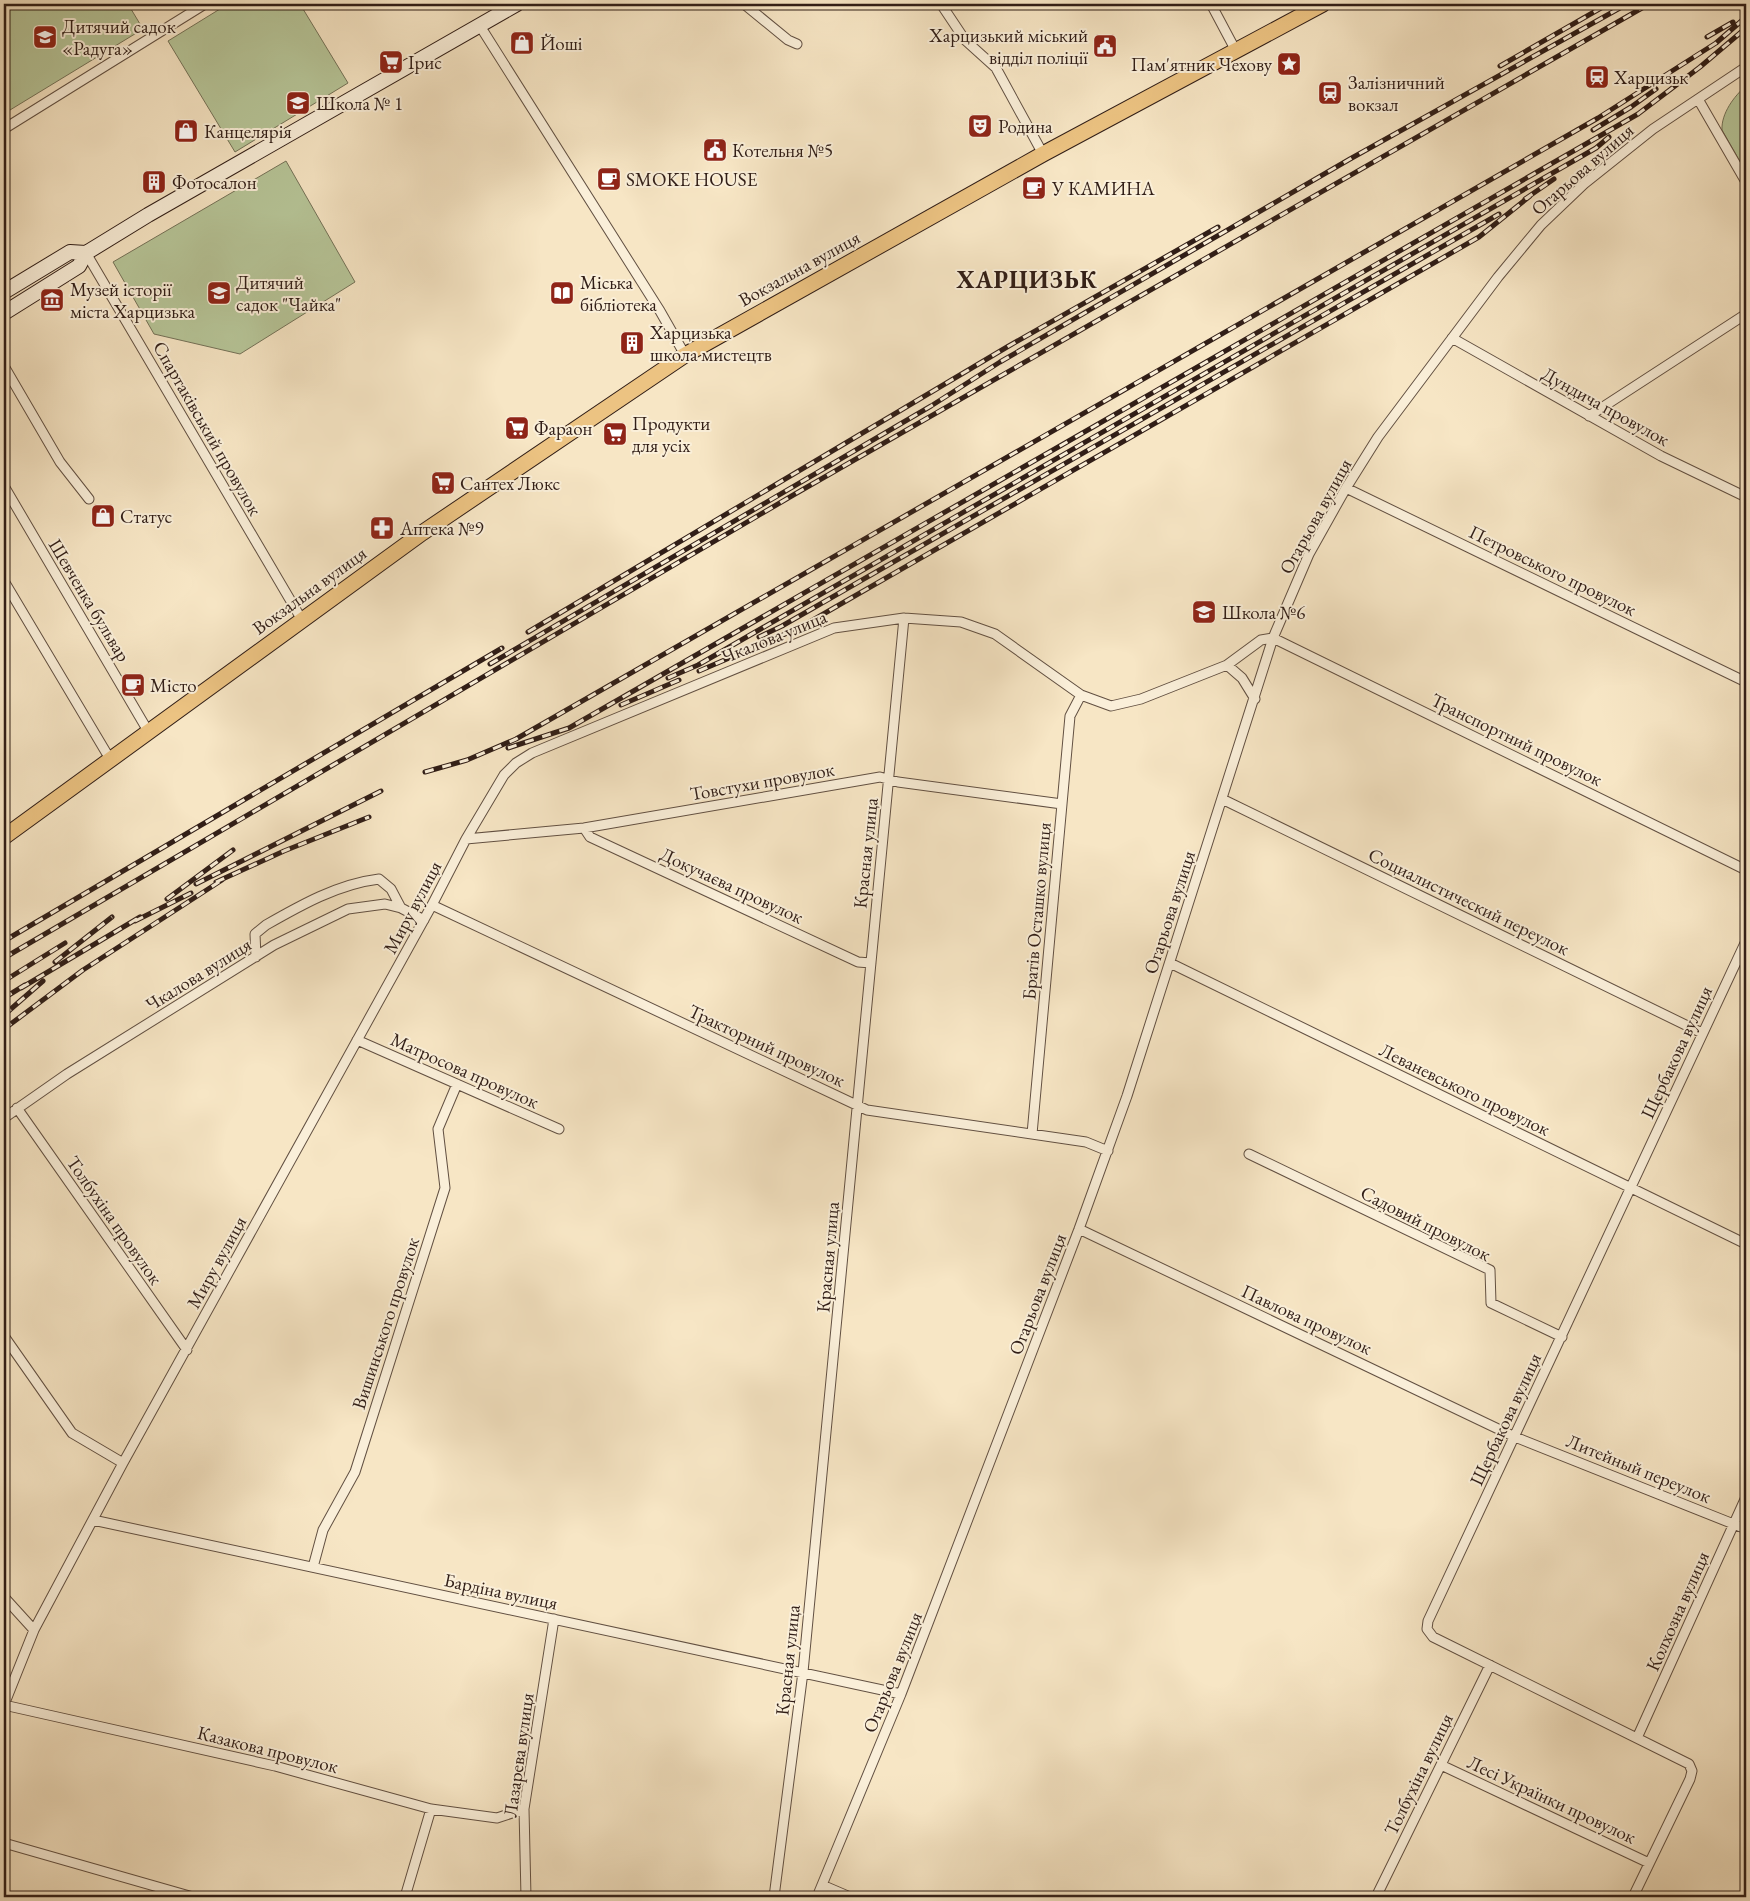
<svg xmlns="http://www.w3.org/2000/svg" width="1750" height="1901" viewBox="0 0 1750 1901" font-family="'EB Garamond',serif">
	<style>
		.green { fill: #b7c699; stroke: #747258 }
		.lines { fill: none; stroke-linecap: round; stroke-linejoin: round }
		.minor-casing { stroke: #625042; stroke-width: 11 }
		.secondary-casing { stroke: #311e17; stroke-width: 16 }
		.primary-casing { stroke: #311e17; stroke-width: 17 }
		.minor { stroke: #faefd9; stroke-width: 9 }
		.secondary { stroke: #faefd9; stroke-width: 14 }
		.primary { stroke: #ecc382; stroke-width: 15 }
		.rail-casing { stroke: #311e17; stroke-width: 5 }
		.rail { stroke: #faefd9; stroke-width: 3; stroke-dasharray: 9; stroke-linecap: butt }
		.labels { text-anchor: middle; stroke-width: 4; stroke-linejoin: round; paint-order: stroke }
		.poi-label { font-size: 19px; fill: #311e17; stroke: #faefd9; text-anchor: start }
		.street-label { font-size: 19px; fill: #311e17; stroke: #faefd9 }
		.district-label { font-size: 24px; font-weight: bold; letter-spacing: 1px; fill: #311e17; stroke: #faefd9 }
	</style>
	<rect width="100%" height="100%" fill="#f7e6c5"/>
	<filter id="stains"><feTurbulence type="fractalNoise" baseFrequency=".004" numOctaves="4"/><feColorMatrix values="0 0 0 0 .2 0 0 0 0 .09 0 0 0 0 .02 0 0 0 .5 -.17"/></filter>
	<radialGradient id="worn" r=".72"><stop offset=".6" stop-color="#630" stop-opacity="0"/><stop offset="1" stop-color="#630" stop-opacity=".3"/></radialGradient>
	<path class="green" d="M 4,4 L 128,4 L 143,29 L 10,110 L 4,100 Z
		M 228,4 L 300,4 L 348,83 L 235,152 L 168,41 Z
		M 1746,86 L 1746,172 L 1722,130 C 1721,114 1734,96 1746,86 Z
		M 286,161 L 355,282 L 240,354 L 154,334 L 113,262 Z"/>
	<g class="lines">
		<defs>
			<path id="minor" d="M 744,4 L 788,40 L 797,44
				M 941,4 L 965,40 L 996,68 L 1043,154
				M 1211,4 L 1236,51
				M 480,26 L 660,311 L 685,355
				M 1698,99 L 1746,182
				M 7,127 L 205,4
				M 86,253 L 302,620
				M 1452,338 L 1661,456 L 1746,497
				M 4,366 L 60,462 L 89,499
				M 1589,416 L 1746,314
				M 4,486 L 148,731
				M 1346,488 L 1746,682
				M 4,581 L 110,759
				M 1227,665 L 1261,640 L 1273,638 L 1746,870
				M 1222,799 L 1702,1033
				M 584,828 L 590,837 L 858,962 L 871,963
				M 466,839 L 584,828 L 880,777 L 898,782 L 1062,804
				M 432,905 L 867,1110 L 1086,1142 L 1108,1151
				M 256,957 L 255,934 L 266,925 C 301,905 338,884 379,879 L 391,889 L 401,908
				M 1170,963 L 1746,1244
				M 357,1040 L 559,1129
				M 17,1108 L 187,1350
				M 4,1118 L 67,1074 L 274,945 L 348,909 L 385,904 L 401,908 L 424,920
				M 1032,1134 L 1070,716 L 1081,695
				M 1249,1154 L 1490,1270 L 1491,1303 L 1562,1337
				M 1079,1229 L 1515,1437 L 1746,1529
				M 4,1336 L 72,1433 L 123,1463
				M 93,1520 L 901,1694
				M 313,1567 L 323,1530 L 355,1472 L 445,1188 L 438,1129 L 457,1084
				M 4,1597 L 34,1630
				M 4,1705 L 34,1630 L 123,1463 L 432,905 L 466,839 L 504,775 L 516,763 L 532,753 L 834,628 L 904,618 L 961,622 L 995,634 L 1081,695 L 1111,706 L 1141,699 L 1227,665 L 1242,678 L 1255,699
				M 4,1705 L 275,1766 L 431,1809 L 497,1818 L 524,1809
				M 1637,1738 L 1746,1497
				M 1441,1765 L 1649,1863
				M 4,1843 L 193,1897
				M 822,1885 L 850,1897
				M 405,1897 L 431,1809
				M 526,1897 L 524,1809 L 554,1619
				M 774,1897 L 803,1672 L 904,618
				M 817,1897 L 901,1694 L 1079,1229 L 1127,1096 L 1273,638 L 1309,554 L 1346,488 L 1378,437 L 1498,277 L 1541,225 L 1584,184 L 1653,129 L 1746,67
				M 1376,1897 L 1490,1665
				M 1633,1897 L 1690,1779 L 1692,1771 L 1689,1764 L 1433,1637 L 1427,1629 L 1428,1621 L 1746,941"/>
			<path id="secondary" d="M 4,292 L 70,252 L 86,253
				M 4,313 L 79,266 L 86,253 L 148,215 L 517,4"/>
			<path id="primary" d="M 4,837 L 422,533 L 685,355 L 1043,154 L 1323,4"/>
		</defs>
		<use href="#minor" class="minor-casing"/>
		<use href="#secondary" class="secondary-casing"/>
		<use href="#primary" class="primary-casing"/>
		<use href="#minor" class="minor"/>
		<use href="#secondary" class="secondary"/>
		<use href="#primary" class="primary"/>
		<defs>
			<path id="rail" d="M 1707,37 L 1733,22
				M 1500,66 L 1608,4
				M 1593,130 L 1631,107 L 1656,89
				M 1525,199 L 1554,179
				M 528,632 L 1007,347 L 1218,227
				M 759,637 L 782,626 L 1499,214
				M 490,664 L 931,406 L 1000,362 L 1350,159 L 1627,4
				M 699,671 L 799,628 L 1479,237 L 1530,196
				M 668,678 L 698,665 L 1596,148 L 1609,137
				M 621,705 L 679,680
				M 508,748 L 569,728 L 1638,114 L 1700,67 L 1746,28
				M 425,772 L 467,760 L 516,739 L 1598,118 L 1716,43 L 1746,17
				M 216,882 L 284,851 L 369,817
				M 196,884 L 381,791
				M 167,899 L 233,850
				M 135,921 L 191,893
				M 4,941 L 502,648
				M 4,958 L 795,494 L 1649,4
				M 55,962 L 112,917
				M 4,981 L 65,943
				M 21,988 L 140,917
				M 4,998 L 25,985
				M 4,1015 L 43,981
				M 4,1029 L 83,970 L 222,880"/>
		</defs>
		<use href="#rail" class="rail-casing"/>
		<use href="#rail" class="rail"/>
	</g>
	<defs>
		<symbol id="school-square" viewBox="-11 -11 22 22"><rect x="-9" y="-9" width="18" height="18" rx="4" fill="#8f2418" stroke="#faefd9"/><path d="M0-5L7-2L0 1L-7-2ZM-4 1L0 2.5L4 1V4Q0 6-4 4Z" fill="#fff"/></symbol>
		<symbol id="shop-square" viewBox="-11 -11 22 22"><rect x="-9" y="-9" width="18" height="18" rx="4" fill="#8f2418" stroke="#faefd9"/><path d="M-5-2.5h2.3a2.7 3.5 0 0 1 5.4 0H5L5.5 6h-11ZM-1.5-2.5h3a1.5 2.3 0 0 0-3 0Z" fill="#fff"/></symbol>
		<symbol id="civic-square" viewBox="-11 -11 22 22"><rect x="-9" y="-9" width="18" height="18" rx="4" fill="#8f2418" stroke="#faefd9"/><path d="M-.6-6.5H3V-4.5H.6V-3L4-1V1h2V6H-6V1h2V-1L-.6-3ZM-1.2 2.5V6h2.4V2.5Z" fill="#fff"/></symbol>
		<symbol id="supermarket-square" viewBox="-11 -11 22 22"><rect x="-9" y="-9" width="18" height="18" rx="4" fill="#8f2418" stroke="#faefd9"/><path d="M-6-5.5h2.5l.6 2H6L4.5 2H-2.5L-4.4-4H-6ZM-1.5 3.2a1.3 1.3 0 1 0 .1 0ZM3 3.2a1.3 1.3 0 1 0 .1 0Z" fill="#fff"/></symbol>
		<symbol id="sight-square" viewBox="-11 -11 22 22"><rect x="-9" y="-9" width="18" height="18" rx="4" fill="#8f2418" stroke="#faefd9"/><path d="M0-6L1.8-2.2L6-1.7L2.9 1.2L3.7 5.4L0 3.3L-3.7 5.4L-2.9 1.2L-6-1.7L-1.8-2.2Z" fill="#fff"/></symbol>
		<symbol id="station-square" viewBox="-11 -11 22 22"><rect x="-9" y="-9" width="18" height="18" rx="4" fill="#8f2418" stroke="#faefd9"/><path d="M-3-6H3Q5-6 5-4V2Q5 4 3 4L4.5 6H3L1.5 4h-3L-3 6H-4.5L-3 4Q-5 4-5 2V-4Q-5-6-3-6ZM-3.5-4v3h7v-3ZM-3.5 1v1.5H-2V1ZM2 1v1.5H3.5V1Z" fill="#fff"/></symbol>
		<symbol id="theatre-square" viewBox="-11 -11 22 22"><rect x="-9" y="-9" width="18" height="18" rx="4" fill="#8f2418" stroke="#faefd9"/><path d="M-5-5.5Q0-4 5-5.5V0Q5 5 0 6Q-5 5-5 0ZM-3.3-2.5H-1v1.5H-3.3ZM1-2.5H3.3v1.5H1ZM-2.8 1Q0 5.5 2.8 1Z" fill="#fff"/></symbol>
		<symbol id="cafe-square" viewBox="-11 -11 22 22"><rect x="-9" y="-9" width="18" height="18" rx="4" fill="#8f2418" stroke="#faefd9"/><path d="M-5.5-4.5H6V0H3Q3 3.5 0 3.5H-2.5Q-5.5 3.5-5.5 0ZM3-3.2v2h1.7v-2ZM-6 4.5H4V6H-6Z" fill="#fff"/></symbol>
		<symbol id="building-square" viewBox="-11 -11 22 22"><rect x="-9" y="-9" width="18" height="18" rx="4" fill="#8f2418" stroke="#faefd9"/><path d="M-4-6H4V6H1V3H-1V6H-4ZM-2.5-4.3h1.7v1.8h-1.7ZM.8-4.3h1.7v1.8H.8ZM-2.5-1h1.7V.8h-1.7ZM.8-1h1.7V.8H.8Z" fill="#fff"/></symbol>
		<symbol id="library-square" viewBox="-11 -11 22 22"><rect x="-9" y="-9" width="18" height="18" rx="4" fill="#8f2418" stroke="#faefd9"/><path d="M-6-4Q-3-5.5-.7-3.5V5Q-3 3-6 4ZM6-4Q3-5.5 .7-3.5V5Q3 3 6 4Z" fill="#fff"/></symbol>
		<symbol id="museum-square" viewBox="-11 -11 22 22"><rect x="-9" y="-9" width="18" height="18" rx="4" fill="#8f2418" stroke="#faefd9"/><path d="M0-6L6-3V-2H-6V-3ZM-5-1h2V3h-2ZM-1-1h2V3h-2ZM3-1h2V3H3ZM-6 4H6V6H-6Z" fill="#fff"/></symbol>
		<symbol id="pharmacy-square" viewBox="-11 -11 22 22"><rect x="-9" y="-9" width="18" height="18" rx="4" fill="#8f2418" stroke="#faefd9"/><path d="M-2-6h4v4h4v4h-4v4h-4v-4h-4v-4h4Z" fill="#fff"/></symbol>
	</defs>
	<g fill-rule="evenodd">
		<use href="#school-square" x="31" y="23" width="28" height="28"/>
		<use href="#shop-square" x="508" y="29" width="28" height="28"/>
		<use href="#civic-square" x="1091" y="32" width="28" height="28"/>
		<use href="#supermarket-square" x="377" y="48" width="28" height="28"/>
		<use href="#sight-square" x="1275" y="50" width="28" height="28"/>
		<use href="#station-square" x="1583" y="63" width="28" height="28"/>
		<use href="#station-square" x="1316" y="79" width="28" height="28"/>
		<use href="#school-square" x="284" y="89" width="28" height="28"/>
		<use href="#theatre-square" x="966" y="112" width="28" height="28"/>
		<use href="#shop-square" x="172" y="117" width="28" height="28"/>
		<use href="#civic-square" x="701" y="136" width="28" height="28"/>
		<use href="#cafe-square" x="595" y="165" width="28" height="28"/>
		<use href="#building-square" x="140" y="168" width="28" height="28"/>
		<use href="#cafe-square" x="1020" y="174" width="28" height="28"/>
		<use href="#school-square" x="205" y="279" width="28" height="28"/>
		<use href="#library-square" x="548" y="279" width="28" height="28"/>
		<use href="#museum-square" x="38" y="286" width="28" height="28"/>
		<use href="#building-square" x="618" y="329" width="28" height="28"/>
		<use href="#supermarket-square" x="503" y="414" width="28" height="28"/>
		<use href="#supermarket-square" x="601" y="420" width="28" height="28"/>
		<use href="#supermarket-square" x="429" y="469" width="28" height="28"/>
		<use href="#shop-square" x="89" y="502" width="28" height="28"/>
		<use href="#pharmacy-square" x="368" y="514" width="28" height="28"/>
		<use href="#school-square" x="1190" y="598" width="28" height="28"/>
		<use href="#cafe-square" x="119" y="671" width="28" height="28"/>
	</g>
	<g class="labels">
		<g class="poi-label">
			<text x="62" y="33">Дитячий садок<tspan x="62" dy="22">«Радуга»</tspan></text>
			<text x="1088" y="42" text-anchor="end">Харцизький міський<tspan x="1088" dy="22">відділ поліції</tspan></text>
			<text x="540" y="50">Йоші</text>
			<text x="408" y="69">Ірис</text>
			<text x="1272" y="71" text-anchor="end">Пам'ятник Чехову</text>
			<text x="1614" y="84">Харцизьк</text>
			<text x="1348" y="89">Залізничний<tspan x="1348" dy="22">вокзал</tspan></text>
			<text x="316" y="110">Школа № 1</text>
			<text x="998" y="133">Родина</text>
			<text x="204" y="138">Канцелярія</text>
			<text x="732" y="157">Котельня №5</text>
			<text x="626" y="186">SMOKE HOUSE</text>
			<text x="172" y="189">Фотосалон</text>
			<text x="1052" y="195">У КАМИНА</text>
			<text x="236" y="289">Дитячий<tspan x="236" dy="22">садок "Чайка"</tspan></text>
			<text x="580" y="289">Міська<tspan x="580" dy="22">бібліотека</tspan></text>
			<text x="70" y="296">Музей історії<tspan x="70" dy="22">міста Харцизька</tspan></text>
			<text x="650" y="339">Харцизька<tspan x="650" dy="22">школа мистецтв</tspan></text>
			<text x="632" y="430">Продукти<tspan x="632" dy="22">для усіх</tspan></text>
			<text x="534" y="435">Фараон</text>
			<text x="460" y="490">Сантех Люкс</text>
			<text x="120" y="523">Статус</text>
			<text x="400" y="535">Аптека №9</text>
			<text x="1222" y="619">Школа №6</text>
			<text x="150" y="692">Місто</text>
		</g>
		<g class="street-label">
			<text transform="translate(1582 169) rotate(-41)" y="7">Огарьова вулиця</text>
			<text transform="translate(799 268) rotate(-29)" y="7">Вокзальна вулиця</text>
			<text transform="translate(1606 406) rotate(29)" y="7">Дундича провулок</text>
			<text transform="translate(208 428) rotate(60)" y="7">Спартаківський провулок</text>
			<text transform="translate(1315 516) rotate(-61)" y="7">Огарьова вулиця</text>
			<text transform="translate(1553 570) rotate(26)" y="7">Петровського провулок</text>
			<text transform="translate(309 590) rotate(-36)" y="7">Вокзальна вулиця</text>
			<text transform="translate(90 600) rotate(59)" y="7">Шевченка бульвар</text>
			<text transform="translate(774 636) rotate(-22)" y="7">Чкалова улица</text>
			<text transform="translate(1517 739) rotate(26)" y="7">Транспортний провулок</text>
			<text transform="translate(762 781) rotate(-10)" y="7">Товстухи провулок</text>
			<text transform="translate(865 853) rotate(-84)" y="7">Красная улица</text>
			<text transform="translate(732 885) rotate(25)" y="7">Докучаєва провулок</text>
			<text transform="translate(1469 901) rotate(26)" y="7">Социалистический переулок</text>
			<text transform="translate(412 907) rotate(-62)" y="7">Миру вулиця</text>
			<text transform="translate(1036 911) rotate(-85)" y="7">Братів Осташко вулиця</text>
			<text transform="translate(1169 912) rotate(-72)" y="7">Огарьова вулиця</text>
			<text transform="translate(198 974) rotate(-32)" y="7">Чкалова вулиця</text>
			<text transform="translate(767 1045) rotate(25)" y="7">Тракторний провулок</text>
			<text transform="translate(1676 1052) rotate(-65)" y="7">Щербакова вулиця</text>
			<text transform="translate(465 1070) rotate(24)" y="7">Матросова провулок</text>
			<text transform="translate(1465 1089) rotate(26)" y="7">Леваневського провулок</text>
			<text transform="translate(115 1220) rotate(55)" y="7">Толбухіна провулок</text>
			<text transform="translate(1426 1223) rotate(27)" y="7">Садовий провулок</text>
			<text transform="translate(827 1257) rotate(-85)" y="7">Красная улица</text>
			<text transform="translate(216 1262) rotate(-61)" y="7">Миру вулиця</text>
			<text transform="translate(1037 1294) rotate(-69)" y="7">Огарьова вулиця</text>
			<text transform="translate(1307 1319) rotate(25)" y="7">Павлова провулок</text>
			<text transform="translate(385 1323) rotate(-72)" y="7">Вишинського провулок</text>
			<text transform="translate(1505 1419) rotate(-65)" y="7">Щербакова вулиця</text>
			<text transform="translate(1639 1468) rotate(22)" y="7">Литейный переулок</text>
			<text transform="translate(501 1591) rotate(12)" y="7">Бардіна вулиця</text>
			<text transform="translate(1677 1611) rotate(-66)" y="7">Колхозна вулиця</text>
			<text transform="translate(787 1660) rotate(-84)" y="7">Красная улица</text>
			<text transform="translate(892 1672) rotate(-68)" y="7">Огарьова вулиця</text>
			<text transform="translate(268 1749) rotate(14)" y="7">Казакова провулок</text>
			<text transform="translate(518 1755) rotate(-82)" y="7">Лазарева вулиця</text>
			<text transform="translate(1418 1774) rotate(-64)" y="7">Толбухіна вулиця</text>
			<text transform="translate(1552 1799) rotate(25)" y="7">Лесі Українки провулок</text>
		</g>
		<g class="district-label">
			<text x="1027" y="288">ХАРЦИЗЬК</text>
		</g>
	</g>
	<rect width="1750" height="1901" fill="none" stroke="#f7e6c5" stroke-width="20"/>
	<rect x="5" y="5" width="1740" height="1891" fill="none" stroke="#311e17" stroke-width="2.5"/>
	<rect x="10" y="10" width="1730" height="1881" fill="none" stroke="#311e17"/>
	<rect width="100%" height="100%" filter="url(#stains)"/>
	<rect width="100%" height="100%" fill="url(#worn)"/>
</svg>
